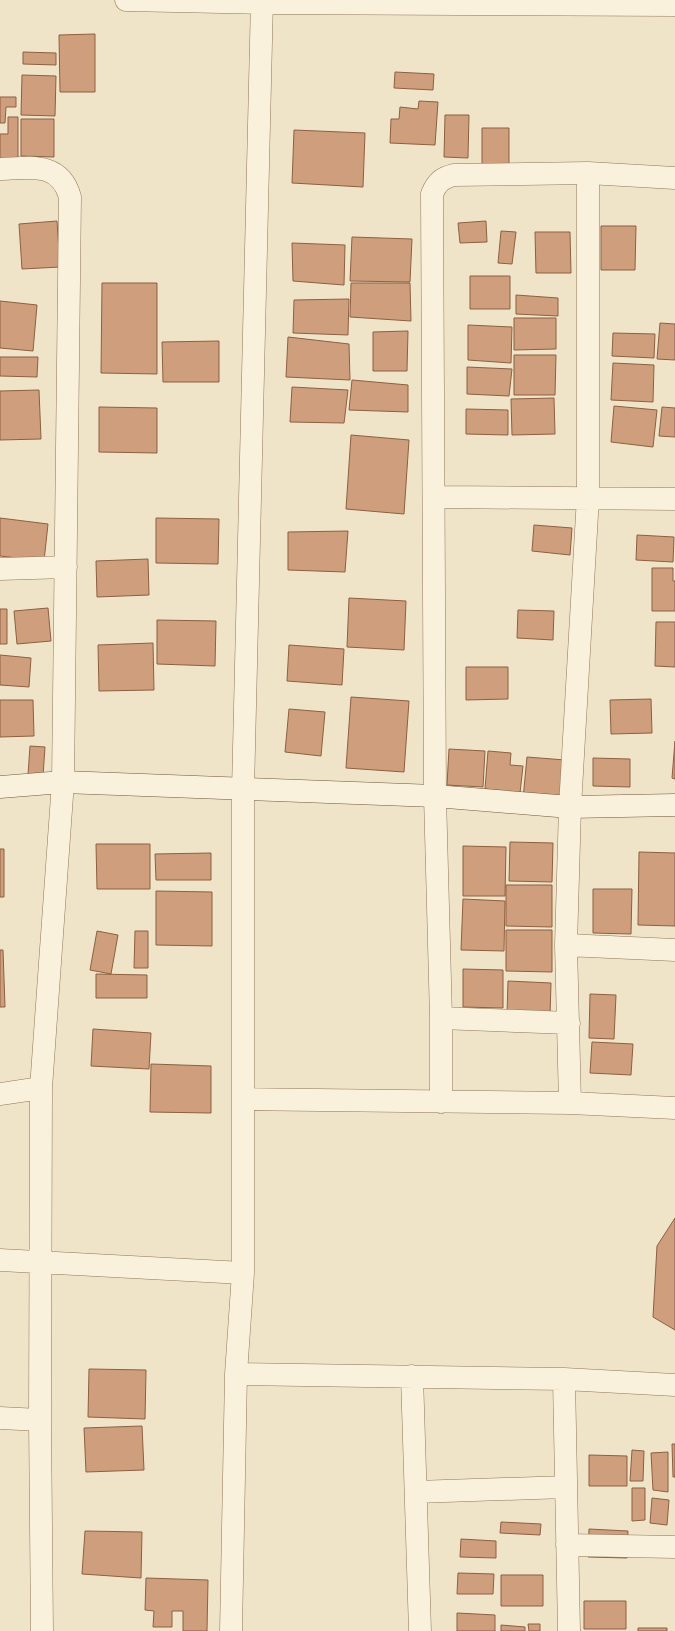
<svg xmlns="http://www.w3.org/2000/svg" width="675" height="1631" viewBox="0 0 675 1631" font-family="Lora,serif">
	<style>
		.building { fill: #cf9f7d; stroke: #8d5f41 }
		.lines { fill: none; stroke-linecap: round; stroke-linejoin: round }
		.street-casing { stroke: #8d765c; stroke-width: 23 }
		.secondary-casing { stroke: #6f573f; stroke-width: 23 }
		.street { stroke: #faf1dc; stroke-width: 22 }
		.secondary { stroke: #faf1dc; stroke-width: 22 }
	</style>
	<rect width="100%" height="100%" fill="#f0e4c8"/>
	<path class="building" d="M 95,34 L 95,92 L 60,92 L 59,35 Z
		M 23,52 L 56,53 L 56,65 L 23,64 Z
		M 395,72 L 434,74 L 433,90 L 394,88 Z
		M 22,75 L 56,76 L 55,116 L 21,115 Z
		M 0,97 L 16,97 L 16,107 L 6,107 L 5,123 L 0,123 Z
		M 419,101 L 438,102 L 435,145 L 390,143 L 391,119 L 399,119 L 400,107 L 418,109 Z
		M 445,115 L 469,115 L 468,158 L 444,157 Z
		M 8,117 L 18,117 L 18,159 L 0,159 L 0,134 L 8,134 Z
		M 21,119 L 54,119 L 54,157 L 21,156 Z
		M 482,128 L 509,128 L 509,167 L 482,167 Z
		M 294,130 L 365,133 L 363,187 L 292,183 Z
		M 57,221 L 60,267 L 22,269 L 19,224 Z
		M 486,221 L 487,242 L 460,243 L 458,223 Z
		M 601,226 L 636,226 L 635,270 L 601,270 Z
		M 501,231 L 516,232 L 512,264 L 498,263 Z
		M 535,232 L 570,232 L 571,273 L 536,273 Z
		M 352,237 L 412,239 L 410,282 L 350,281 Z
		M 292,243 L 345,245 L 344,285 L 293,281 Z
		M 470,276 L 510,276 L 510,309 L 470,309 Z
		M 102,283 L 157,283 L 157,374 L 101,373 Z
		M 351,283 L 410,283 L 411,321 L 350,317 Z
		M 516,295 L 558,298 L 558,316 L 516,314 Z
		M 349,299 L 348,335 L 293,333 L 294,300 Z
		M 0,301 L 37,305 L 33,351 L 0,348 Z
		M 514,318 L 556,318 L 556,349 L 514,350 Z
		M 660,323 L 675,324 L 675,360 L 657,359 Z
		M 468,325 L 512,327 L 511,363 L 468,360 Z
		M 408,331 L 407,371 L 373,371 L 373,332 Z
		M 613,333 L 655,334 L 654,358 L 612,356 Z
		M 288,337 L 349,344 L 350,380 L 286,377 Z
		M 219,341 L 219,382 L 163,382 L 162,342 Z
		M 514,355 L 556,355 L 555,395 L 514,395 Z
		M 0,357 L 38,357 L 37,377 L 0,376 Z
		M 613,363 L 654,365 L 653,402 L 611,400 Z
		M 467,367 L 512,369 L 509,396 L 467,394 Z
		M 352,380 L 408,385 L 408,412 L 349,410 Z
		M 292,387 L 348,390 L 344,423 L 290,422 Z
		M 39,390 L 41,439 L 0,440 L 0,391 Z
		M 554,398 L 555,434 L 512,435 L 511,399 Z
		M 614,406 L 657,410 L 653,447 L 611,442 Z
		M 99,407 L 157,408 L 157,453 L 99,452 Z
		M 662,407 L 675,408 L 675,437 L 659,436 Z
		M 466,409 L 508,410 L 508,435 L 466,434 Z
		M 351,435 L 409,440 L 404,514 L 346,509 Z
		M 0,518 L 48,524 L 44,561 L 0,556 Z
		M 156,518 L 219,519 L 218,564 L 156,563 Z
		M 534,525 L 572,528 L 570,555 L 532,551 Z
		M 348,531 L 345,572 L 288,570 L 288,532 Z
		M 637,535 L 674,537 L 673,562 L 636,560 Z
		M 148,559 L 149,595 L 97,597 L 96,561 Z
		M 652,568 L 673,568 L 673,581 L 675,581 L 675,611 L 652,611 Z
		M 349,598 L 406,601 L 404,650 L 347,647 Z
		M 48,608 L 51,641 L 17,644 L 14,611 Z
		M 0,609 L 7,609 L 7,644 L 0,644 Z
		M 518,610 L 554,611 L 553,640 L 517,638 Z
		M 157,620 L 216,621 L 215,666 L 157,664 Z
		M 656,622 L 675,622 L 675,667 L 655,666 Z
		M 153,643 L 154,690 L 99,691 L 98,645 Z
		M 289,645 L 344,649 L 342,685 L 287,681 Z
		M 0,655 L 31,658 L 29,687 L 0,685 Z
		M 466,667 L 508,667 L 508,699 L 466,700 Z
		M 351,697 L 409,701 L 404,772 L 346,768 Z
		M 651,699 L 652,733 L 611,734 L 610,700 Z
		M 0,700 L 33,700 L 34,736 L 0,737 Z
		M 289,709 L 325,712 L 321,756 L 285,752 Z
		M 675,741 L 675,779 L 672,778 Z
		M 30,746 L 45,747 L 43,776 L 28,775 Z
		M 449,749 L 485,751 L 483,787 L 447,785 Z
		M 488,751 L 511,753 L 510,765 L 523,766 L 520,793 L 485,789 Z
		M 527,757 L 565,760 L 561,802 L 523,799 Z
		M 593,758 L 630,759 L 630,787 L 593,786 Z
		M 510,842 L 553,843 L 552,882 L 509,881 Z
		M 96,844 L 150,844 L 150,889 L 97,889 Z
		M 463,846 L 506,847 L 505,896 L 463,896 Z
		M 0,849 L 4,849 L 4,897 L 0,897 Z
		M 639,852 L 675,853 L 675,926 L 638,925 Z
		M 211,853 L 211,880 L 156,880 L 155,854 Z
		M 506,885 L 552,885 L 552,927 L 506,926 Z
		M 593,889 L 632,889 L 631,934 L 593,933 Z
		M 156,891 L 212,892 L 212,946 L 156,945 Z
		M 463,899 L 505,901 L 504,951 L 461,950 Z
		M 506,930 L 552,930 L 552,972 L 506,971 Z
		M 97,931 L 118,935 L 111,974 L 90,970 Z
		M 135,931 L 148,931 L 148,968 L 134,968 Z
		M 0,950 L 3,950 L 5,1007 L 0,1007 Z
		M 463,969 L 503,970 L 503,1008 L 463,1007 Z
		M 96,974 L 147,975 L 147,998 L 96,998 Z
		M 508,981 L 551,983 L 550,1015 L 507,1014 Z
		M 590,994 L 616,995 L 614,1039 L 589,1038 Z
		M 93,1029 L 151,1033 L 149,1069 L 91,1066 Z
		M 592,1042 L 633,1044 L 631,1075 L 590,1073 Z
		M 151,1064 L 211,1066 L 211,1113 L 150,1112 Z
		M 675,1218 L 675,1330 L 653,1317 L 657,1246 Z
		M 89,1369 L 146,1370 L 145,1419 L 88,1417 Z
		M 142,1426 L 144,1470 L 86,1472 L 84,1428 Z
		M 672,1444 L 675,1444 L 675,1477 L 673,1477 Z
		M 632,1450 L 644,1451 L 643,1481 L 630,1481 Z
		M 668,1452 L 668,1492 L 653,1490 L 651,1453 Z
		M 589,1455 L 627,1456 L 627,1486 L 589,1486 Z
		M 632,1488 L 645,1488 L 645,1520 L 632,1521 Z
		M 652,1498 L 669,1500 L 667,1525 L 650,1523 Z
		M 501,1522 L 541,1524 L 540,1535 L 500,1533 Z
		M 589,1529 L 628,1531 L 627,1558 L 588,1557 Z
		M 85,1531 L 142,1532 L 141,1578 L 82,1574 Z
		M 461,1539 L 496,1541 L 496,1558 L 460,1557 Z
		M 458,1573 L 494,1574 L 493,1594 L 457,1594 Z
		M 501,1575 L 543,1575 L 543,1606 L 501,1606 Z
		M 146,1578 L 208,1580 L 207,1631 L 183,1631 L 183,1611 L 172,1611 L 172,1627 L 153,1627 L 154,1611 L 145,1610 Z
		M 584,1601 L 626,1601 L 626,1629 L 584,1629 Z
		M 457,1613 L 495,1615 L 495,1631 L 457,1631 Z
		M 528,1624 L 540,1624 L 540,1631 L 529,1631 Z
		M 501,1625 L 525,1627 L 525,1631 L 501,1631 Z
		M 638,1628 L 667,1628 L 667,1631 L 638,1631 Z"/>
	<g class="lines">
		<defs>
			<path id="street" d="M 126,0 L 262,3 L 675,5
				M 0,169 C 30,168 60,161 70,197 L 63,782 L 41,1088 L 40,1420 L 42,1631
				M 435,497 L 675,499
				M 0,569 L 66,567
				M 566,945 L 675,950
				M 441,1018 L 569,1023
				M 0,1094 L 41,1088
				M 243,1099 L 570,1103 L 675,1108
				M 441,1102 L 441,1018 L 435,796 L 432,194 C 437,182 442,178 454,175 L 588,173 L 675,178
				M 570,1103 L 566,945 L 570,807 L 588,497 L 588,173
				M 0,1260 L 243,1273
				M 236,1374 L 564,1379 L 675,1385
				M 412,1376 L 420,1631
				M 564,1379 L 569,1631
				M 0,1418 L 40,1420
				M 416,1492 L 566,1487
				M 567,1545 L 675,1547
				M 231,1631 L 236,1374 L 243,1273 L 243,790 L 262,0"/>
			<path id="secondary" d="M 0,787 L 63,782 L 435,796 L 570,807 L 675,805"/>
		</defs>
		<use href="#street" class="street-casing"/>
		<use href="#secondary" class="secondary-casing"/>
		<use href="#street" class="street"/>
		<use href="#secondary" class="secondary"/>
	</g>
</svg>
